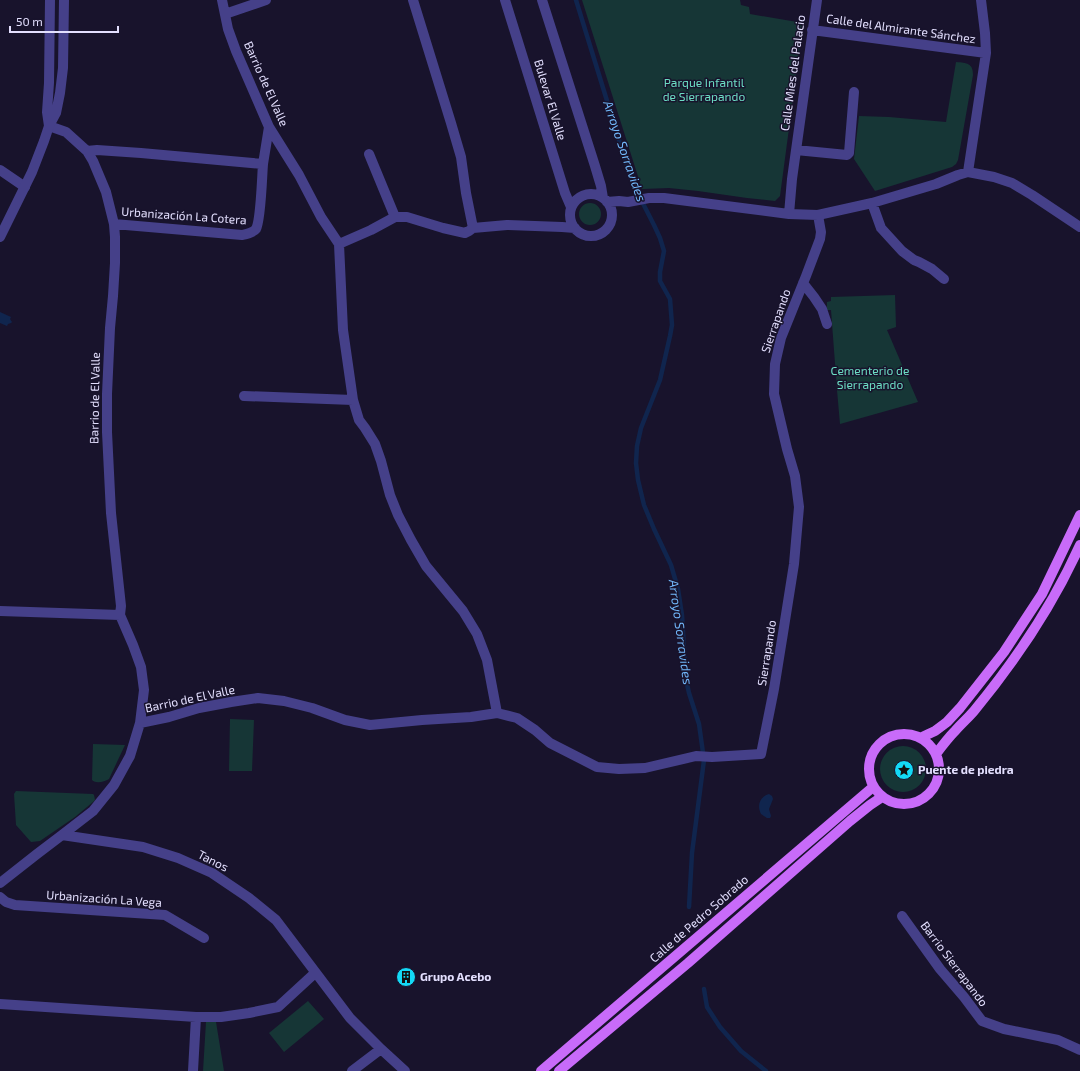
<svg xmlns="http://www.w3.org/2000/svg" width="1080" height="1071" viewBox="0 0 1080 1071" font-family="'Exo 2',sans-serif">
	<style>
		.green { fill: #163636 }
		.water { fill: #10254e }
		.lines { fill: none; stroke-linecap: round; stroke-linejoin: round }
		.stream { stroke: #10254e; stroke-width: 4.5 }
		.minor { stroke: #454089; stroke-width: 10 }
		.tertiary { stroke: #454089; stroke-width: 10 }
		.primary { stroke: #c86bf9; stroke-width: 10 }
		.labels { text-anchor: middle; stroke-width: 3; stroke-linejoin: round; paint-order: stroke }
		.street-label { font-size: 12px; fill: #e3dffe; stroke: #18132c }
		.park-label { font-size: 12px; fill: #6cddc4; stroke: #18132c }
		.poi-label { font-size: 12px; font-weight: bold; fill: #e3dffe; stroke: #18132c; text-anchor: start }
		.water-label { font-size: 13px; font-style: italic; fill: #71b7fa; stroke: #18132c }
	</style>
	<rect width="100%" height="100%" fill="#18132c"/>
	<path class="green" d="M 582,0 L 740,0 L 741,5 L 749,7 L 750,14 L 803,23 L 780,196 L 775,201 L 747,198 L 698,191 L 669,188 L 642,189 Z
		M 956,62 C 967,63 973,63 973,75 L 958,160 L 956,164 L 952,167 L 875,191 L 854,159 L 859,116 L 889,117 L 946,122 Z
		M579 214a11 11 0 1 1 22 0a11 11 0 1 1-22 0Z
		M 895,295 L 896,327 L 887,330 L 918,402 L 840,424 L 837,390 L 831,310 L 827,310 L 827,302 L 831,301 L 831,297 Z
		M 230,719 L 254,720 L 252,771 L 229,771 Z
		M 93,744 L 125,745 L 109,779 C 104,782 96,784 92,780 Z
		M880 769a23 23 0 1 1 46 0a23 23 0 1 1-46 0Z
		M 16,791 L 93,794 L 94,795 L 95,800 L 93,802 L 75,817 L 40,841 L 31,842 L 16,825 L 14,794 Z
		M 308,1001 L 324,1019 L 284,1052 L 269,1033 Z
		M 206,1022 L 216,1022 L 224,1071 L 203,1071 Z"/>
	<path class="water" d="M 0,312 L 11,317 L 10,319 L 12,322 L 11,323 L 8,324 L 7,326 L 0,323 Z
		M 769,794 L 772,796 L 773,799 L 769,809 L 771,816 L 770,818 L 767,818 L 761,814 C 757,806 759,797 769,794 Z"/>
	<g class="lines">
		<path class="stream" d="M 576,0 L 632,182 L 654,225 L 660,238 L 664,251 L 660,272 L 660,281 L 670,299 L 672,325 L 670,336 L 660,380 L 641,428 L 637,446 L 636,463 L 638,480 L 644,505 L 654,529 L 671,565 L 678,589 L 682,615 L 685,665 L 687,684 L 689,693 L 699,724 L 704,760 L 692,853 L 689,907
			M 704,989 L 707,1007 L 720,1027 L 741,1051 L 766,1071"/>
		<path class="minor" d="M 222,0 L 228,29 L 236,51 L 269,127 L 299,175 L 321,217 L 339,244 L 343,330 L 353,400 L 359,420 L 365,428 L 375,444 L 381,461 L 390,495 L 398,515 L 411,540 L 426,566 L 463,611 L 477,634 L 487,660 L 497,713
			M 413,0 L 451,123 L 461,157 L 466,193 L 473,228
			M 505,0 L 565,193 L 571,207
			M 542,0 L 595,166 L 601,186 L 603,198
			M 225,14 L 266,0
			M 812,30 L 986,53
			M 796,150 L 847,155 L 849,153 L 854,92
			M 87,151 L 97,150 L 141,153 L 263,164 L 269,127
			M 369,154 L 395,217
			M 0,170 L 25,187
			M 968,172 L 986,53 L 985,33 L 981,0
			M570 215a21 21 0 1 1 42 0a21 21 0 1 1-42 0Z
			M 607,202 L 619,201 L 628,202 L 649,198 L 664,198 L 789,214 L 818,215 L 872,203 L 936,184 L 958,175 L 968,172 L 994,177 L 1012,183 L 1032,195 L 1080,227
			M 872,203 L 881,228 L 902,251 L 914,260 L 919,262 L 932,269 L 944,279
			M 789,214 L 792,179 L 817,0
			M 114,224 L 242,235 C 247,234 253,233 256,229 C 261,220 262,176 263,164
			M 339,244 L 371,230 L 395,217 L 407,217 L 443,228 L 465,233 L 469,231 L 473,228 L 507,225 L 562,227 L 575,228
			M 803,283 L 814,297 L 822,309 L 827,324
			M 244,396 L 353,400
			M 0,611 L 120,615
			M 140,723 L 169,717 L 199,708 L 231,702 L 258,698 L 284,701 L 312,708 L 345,720 L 370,725 L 422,720 L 471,717 L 497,713 L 517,718 L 535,730 L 550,743 L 597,767 L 619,769 L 645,768 L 696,756 L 712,757 L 761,754 L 774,689 L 784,627 L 794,564 L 799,507 L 795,476 L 787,449 L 774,394 L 775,364 L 781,338 L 806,276 L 820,239 L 821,232 L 818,215
			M 62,835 L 143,847 L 178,858 L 212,873 L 249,898 L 276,920 L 350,1018 L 381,1049 L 405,1071
			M 0,883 L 37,854 L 62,835 L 93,811 L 114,785 L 130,756 L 140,723 L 144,690 L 141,667 L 133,645 L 120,615 L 121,606 L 111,513 L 107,432 L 107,394 L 110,328 L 113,296 L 115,263 L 115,237 L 114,224 L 106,192 L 93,161 L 87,151 L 66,132 L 49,126
			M 0,897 L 6,902 L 15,905 L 165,915 L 204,938
			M 902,916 L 940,969 L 964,997 L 982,1021 L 1004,1029 L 1058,1040 L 1080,1050
			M 0,1004 L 196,1017 L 221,1017 L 249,1013 L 278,1007 L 315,973
			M 193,1071 L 196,1017
			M 352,1071 L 381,1049"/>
		<path class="tertiary" d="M 49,126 L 47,112 L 49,83 L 50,0
			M 0,237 L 32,172 L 44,141 L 49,126 L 56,113 L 60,93 L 63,68 L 64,0"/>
		<path class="primary" d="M869 769a35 35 0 1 1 70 0a35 35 0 1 1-70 0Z
			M 920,738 L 935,731 L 947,722 L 960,708 L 1004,652 L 1042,594 L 1080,515
			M 936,754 C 942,746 948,738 955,731 C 961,724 968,718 974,711 C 1016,660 1053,605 1080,545
			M 541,1071 L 873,787
			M 559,1071 L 688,963 L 850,821 L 870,805 L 882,797"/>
	</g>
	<defs>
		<symbol id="sight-disc" viewBox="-11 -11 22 22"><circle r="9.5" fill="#13d9f6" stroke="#18132c"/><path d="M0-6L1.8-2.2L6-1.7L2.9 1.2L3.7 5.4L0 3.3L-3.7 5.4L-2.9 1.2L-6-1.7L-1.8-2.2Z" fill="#111"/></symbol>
		<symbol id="building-disc" viewBox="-11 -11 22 22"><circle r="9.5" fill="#13d9f6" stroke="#18132c"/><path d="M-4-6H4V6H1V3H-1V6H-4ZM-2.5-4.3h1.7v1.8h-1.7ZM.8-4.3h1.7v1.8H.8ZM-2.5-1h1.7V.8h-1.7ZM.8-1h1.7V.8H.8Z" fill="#111"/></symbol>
	</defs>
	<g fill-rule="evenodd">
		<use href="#sight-disc" x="893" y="759" width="22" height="22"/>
		<use href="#building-disc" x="395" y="966" width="22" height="22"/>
	</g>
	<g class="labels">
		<g class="street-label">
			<text transform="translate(901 29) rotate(8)" y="4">Calle del Almirante Sánchez</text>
			<text transform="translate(793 73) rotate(-82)" y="4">Calle Mies del Palacio</text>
			<text transform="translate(266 84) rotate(66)" y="4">Barrio de El Valle</text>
			<text transform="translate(550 100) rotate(73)" y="4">Bulevar El Valle</text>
			<text transform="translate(184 216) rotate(4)" y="4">Urbanización La Cotera</text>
			<text transform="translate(776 321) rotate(-71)" y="4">Sierrapando</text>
			<text transform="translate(95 398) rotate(-89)" y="4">Barrio de El Valle</text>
			<text transform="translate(767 653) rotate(-81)" y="4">Sierrapando</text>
			<text transform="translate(190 699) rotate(-12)" y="4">Barrio de El Valle</text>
			<text transform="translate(213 861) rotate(27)" y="4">Tanos</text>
			<text transform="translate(104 899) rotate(4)" y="4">Urbanización La Vega</text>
			<text transform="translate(699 919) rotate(-41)" y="4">Calle de Pedro Sobrado</text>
			<text transform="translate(954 964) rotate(53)" y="4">Barrio Sierrapando</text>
		</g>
		<g class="park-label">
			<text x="704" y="87">Parque Infantil<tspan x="704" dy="14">de Sierrapando</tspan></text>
			<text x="870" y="375">Cementerio de<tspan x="870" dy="14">Sierrapando</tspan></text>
		</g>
		<g class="poi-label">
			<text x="918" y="774">Puente de piedra</text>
			<text x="420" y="981">Grupo Acebo</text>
		</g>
		<g class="water-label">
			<text transform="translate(625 151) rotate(71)" y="5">Arroyo Sorravides</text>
			<text transform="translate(681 632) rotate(82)" y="5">Arroyo Sorravides</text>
		</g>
	</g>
	<path d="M10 26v6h108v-6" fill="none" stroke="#e3dffe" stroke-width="2"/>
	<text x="16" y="26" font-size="12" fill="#e3dffe" stroke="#18132c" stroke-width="3" paint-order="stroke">50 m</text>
</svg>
